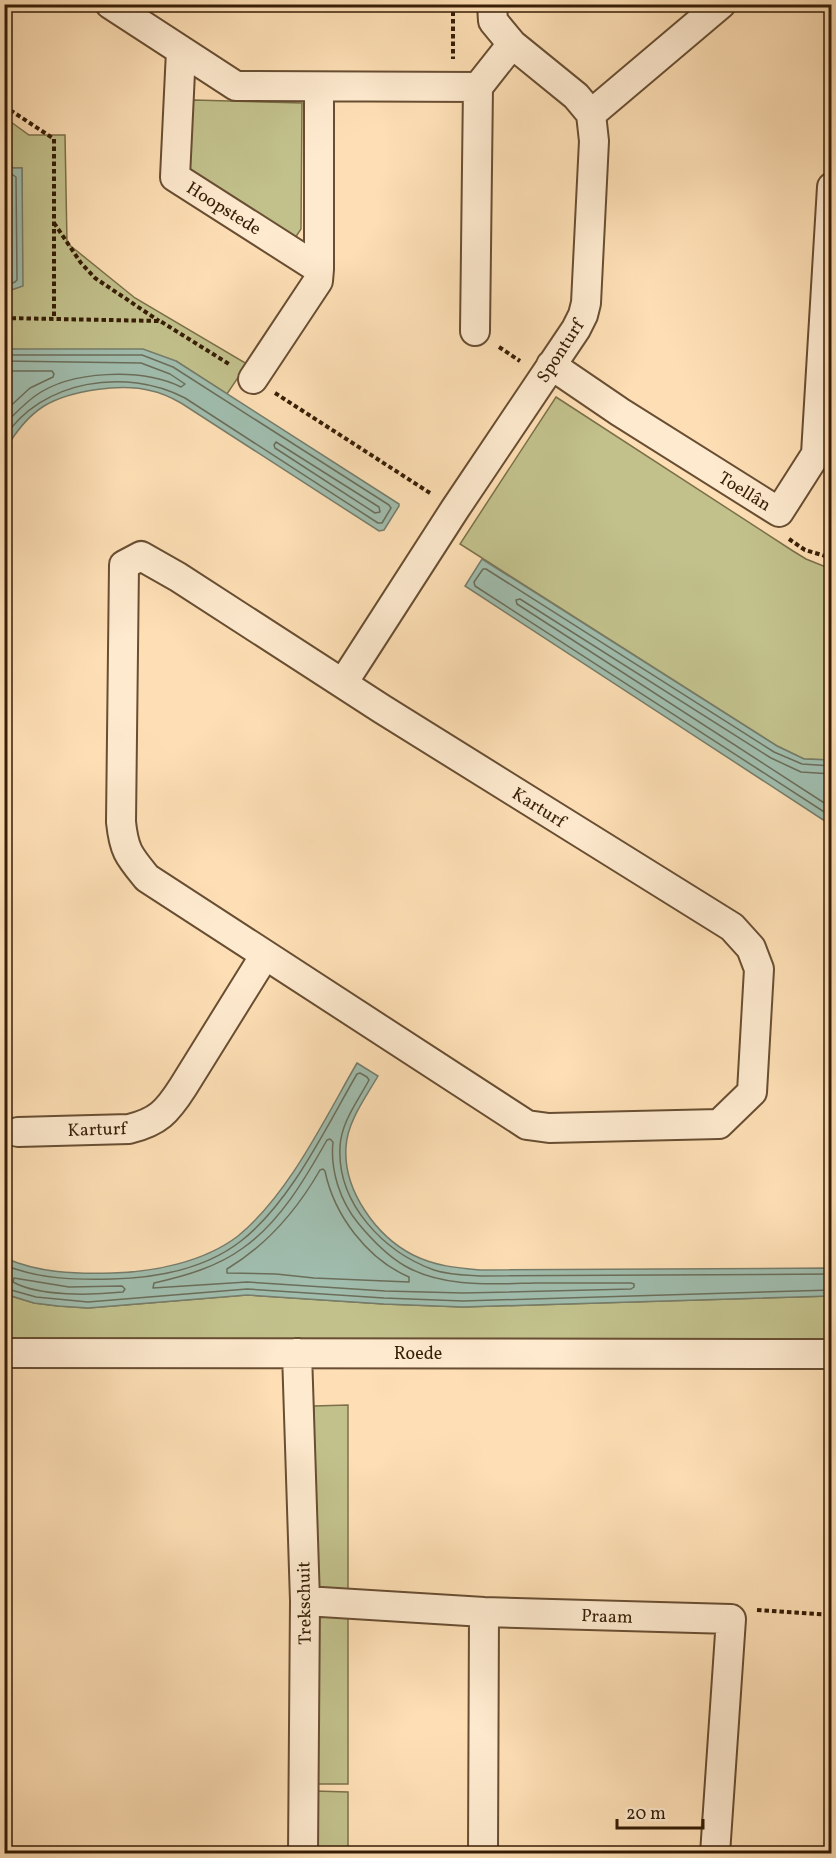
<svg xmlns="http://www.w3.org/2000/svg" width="836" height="1858" viewBox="0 0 836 1858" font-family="Vollkorn,serif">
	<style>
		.green { fill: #c2c18c; stroke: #7c7049; stroke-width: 1.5 }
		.water { fill: #a0bdae; stroke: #767d6b; stroke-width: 1.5 }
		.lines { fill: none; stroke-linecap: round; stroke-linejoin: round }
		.shore { stroke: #6b6e5a; stroke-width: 1.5 }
		.street-casing { stroke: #684e32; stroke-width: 32 }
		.path { stroke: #361e06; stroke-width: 4; stroke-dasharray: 4.5 3; stroke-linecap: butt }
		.street { stroke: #feeacf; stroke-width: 28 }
		.labels { text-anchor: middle; stroke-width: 4.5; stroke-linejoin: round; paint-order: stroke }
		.street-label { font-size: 18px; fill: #361e06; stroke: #feeacf }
	</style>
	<rect width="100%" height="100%" fill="#fedfb5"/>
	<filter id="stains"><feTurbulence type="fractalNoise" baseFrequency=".00333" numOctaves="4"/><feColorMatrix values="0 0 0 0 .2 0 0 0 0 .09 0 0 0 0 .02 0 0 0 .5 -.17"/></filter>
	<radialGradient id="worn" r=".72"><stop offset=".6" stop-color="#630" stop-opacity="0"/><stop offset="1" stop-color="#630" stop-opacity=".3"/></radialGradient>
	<path class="green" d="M 194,100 L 302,103 L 301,229 L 293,241 L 187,173 L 188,106 Z
		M 4,117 L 29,135 L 65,135 L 67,243 L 135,298 L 247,364 L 227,394 L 176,361 L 9,349 L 5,344 L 5,292 L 22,286 L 22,168 L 13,168 L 5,160 Z
		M 556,397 L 793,551 L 806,559 L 831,569 L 831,760 L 804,759 L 777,746 L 460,544 Z
		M 4,1294 L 34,1303 L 58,1306 L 88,1308 L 247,1295 L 384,1304 L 463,1307 L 831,1296 L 831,1344 L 315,1339 L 5,1339 Z
		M 348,1405 L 348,1592 L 314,1591 L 314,1406 Z
		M 315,1613 L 348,1613 L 348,1784 L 315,1784 Z
		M 315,1791 L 348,1792 L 348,1853 L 315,1853 Z"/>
	<path class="water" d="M 4,160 L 13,168 L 22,168 L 23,286 L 5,292 Z
		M 5,344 L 10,349 L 143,349 L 176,361 L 399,504 L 399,506 L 384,530 L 379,531 L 181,403 C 172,398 163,393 152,391 C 122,383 71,390 44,406 C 28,416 15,433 5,450 Z
		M 482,559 L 777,746 L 804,759 L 831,760 L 831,825 L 465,586 Z
		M 357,1063 L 378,1076 C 366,1097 347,1122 346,1147 C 343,1190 376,1236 413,1255 C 435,1266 457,1268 480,1270 L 831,1268 L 831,1296 L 463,1307 L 384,1304 L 247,1295 L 88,1308 L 58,1306 L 34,1303 L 5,1294 L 5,1258 C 39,1273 75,1274 112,1273 C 154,1272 204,1262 238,1236 C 289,1194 324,1120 357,1063 Z"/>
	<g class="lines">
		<path class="shore" d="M 4,169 L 16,177 L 17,280 L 15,282 L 4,286
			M 4,179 L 9,183 L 9,274 L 4,278
			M 4,352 L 10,355 L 142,355 L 173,367 L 389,505 L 391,508 L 382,523 L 378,523 L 185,398 C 126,367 41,380 4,438
			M 4,361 L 141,363 L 170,374 L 185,384 L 181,387 C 142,368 71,370 35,396 C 24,404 14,415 4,424
			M 4,371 L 52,371 L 54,374 L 53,377 L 30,388 L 4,412
			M 276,442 L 379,507 L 380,512 L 375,513 L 275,448 L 274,445 Z
			M 832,766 L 802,764 L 774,752 L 486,569 L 483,569 L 474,582 L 475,586 L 832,817
			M 832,774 L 801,772 L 771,758 L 520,599 L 516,600 L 517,604 L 832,808
			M 330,1139 L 333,1142 C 330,1170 340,1201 358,1223 C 372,1240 386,1255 405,1266 C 444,1288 492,1284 535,1283 C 567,1283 599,1283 631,1283 L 634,1284 L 634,1287 L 631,1289 L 463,1293 L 385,1291 L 247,1282 L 153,1288 L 154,1283 C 185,1276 217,1267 243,1248 C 280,1222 305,1179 327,1140 Z
			M 323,1169 L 325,1171 C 334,1215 367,1259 409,1277 L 409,1282 L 314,1278 L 276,1274 L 227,1273 L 227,1269 C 267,1245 297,1210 320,1170 Z
			M 4,1265 C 39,1279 75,1280 112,1279 C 156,1278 205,1269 241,1241 C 291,1202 325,1129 357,1074 L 360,1073 L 367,1077 L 369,1080 C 358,1101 341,1122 340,1147 C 337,1204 384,1252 434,1270 C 449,1275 465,1275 480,1276 L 832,1274
			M 14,1278 L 69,1287 L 122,1286 L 125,1289 L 123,1292 C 93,1295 40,1297 13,1282 Z
			M 4,1288 L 36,1297 L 88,1302 L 247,1289 L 384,1298 L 463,1301 L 832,1290"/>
		<defs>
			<path id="street" d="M 110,4 L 236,86 L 478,87 L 512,44
				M 181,51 L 175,177 L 319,269
				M 591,114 L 721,4
				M 475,331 L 478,87
				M 551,365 L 620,412 L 779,512 L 816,454 L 832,187
				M 253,379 L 318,281 L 319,269 L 319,87
				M 141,556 L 178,577 L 382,709 L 732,927 L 751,948 L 759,969 L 752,1092 L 719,1124 L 549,1128 L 527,1125 L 147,878 C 129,856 124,851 121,822 L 124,565 Z
				M 343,683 L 455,509 L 576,329 L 583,315 L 586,303 L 594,141 L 591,114 L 576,96 L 512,44 L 493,21 L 492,4
				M 18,1132 L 129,1129 C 158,1122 167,1112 183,1087 L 265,955
				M 4,1353 L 832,1354
				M 297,1353 L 305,1601 L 303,1854
				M 305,1601 L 484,1612 L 731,1619 L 715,1854
				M 483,1854 L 484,1612"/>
		</defs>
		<use href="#street" class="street-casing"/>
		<path class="path" d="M 453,4 L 453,59
			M 4,106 L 54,139 L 54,318
			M 54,223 L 81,263 L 95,278 L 159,321
			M 4,318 L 160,321 L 229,364
			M 499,347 L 520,361
			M 275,393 L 430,493
			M 789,539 L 805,550 L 832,558
			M 757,1610 L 832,1615"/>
		<use href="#street" class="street"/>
	</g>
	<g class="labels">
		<g class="street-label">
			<text transform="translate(224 208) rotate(32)" y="6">Hoopstede</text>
			<text transform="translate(560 351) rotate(-57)" y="6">Sponturf</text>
			<text transform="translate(745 491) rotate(32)" y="6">Toellân</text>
			<text transform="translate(539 807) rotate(32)" y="6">Karturf</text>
			<text transform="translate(97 1129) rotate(-2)" y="6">Karturf</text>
			<text x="418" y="1359">Roede</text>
			<text transform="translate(304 1603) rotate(-91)" y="6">Trekschuit</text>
			<text transform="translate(607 1616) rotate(2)" y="6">Praam</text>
		</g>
	</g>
	<rect width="836" height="1858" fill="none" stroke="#fedfb5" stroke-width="24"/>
	<rect x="6" y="6" width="824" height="1846" fill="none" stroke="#361e06" stroke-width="3"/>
	<rect x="12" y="12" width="812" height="1834" fill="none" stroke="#361e06" stroke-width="1.5"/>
	<path d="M617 1819v9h86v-9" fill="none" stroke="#361e06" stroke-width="3"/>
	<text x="626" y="1819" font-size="18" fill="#361e06" stroke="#feeacf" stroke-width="4.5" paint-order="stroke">20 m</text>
	<rect width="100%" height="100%" filter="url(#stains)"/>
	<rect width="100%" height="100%" fill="url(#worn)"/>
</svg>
